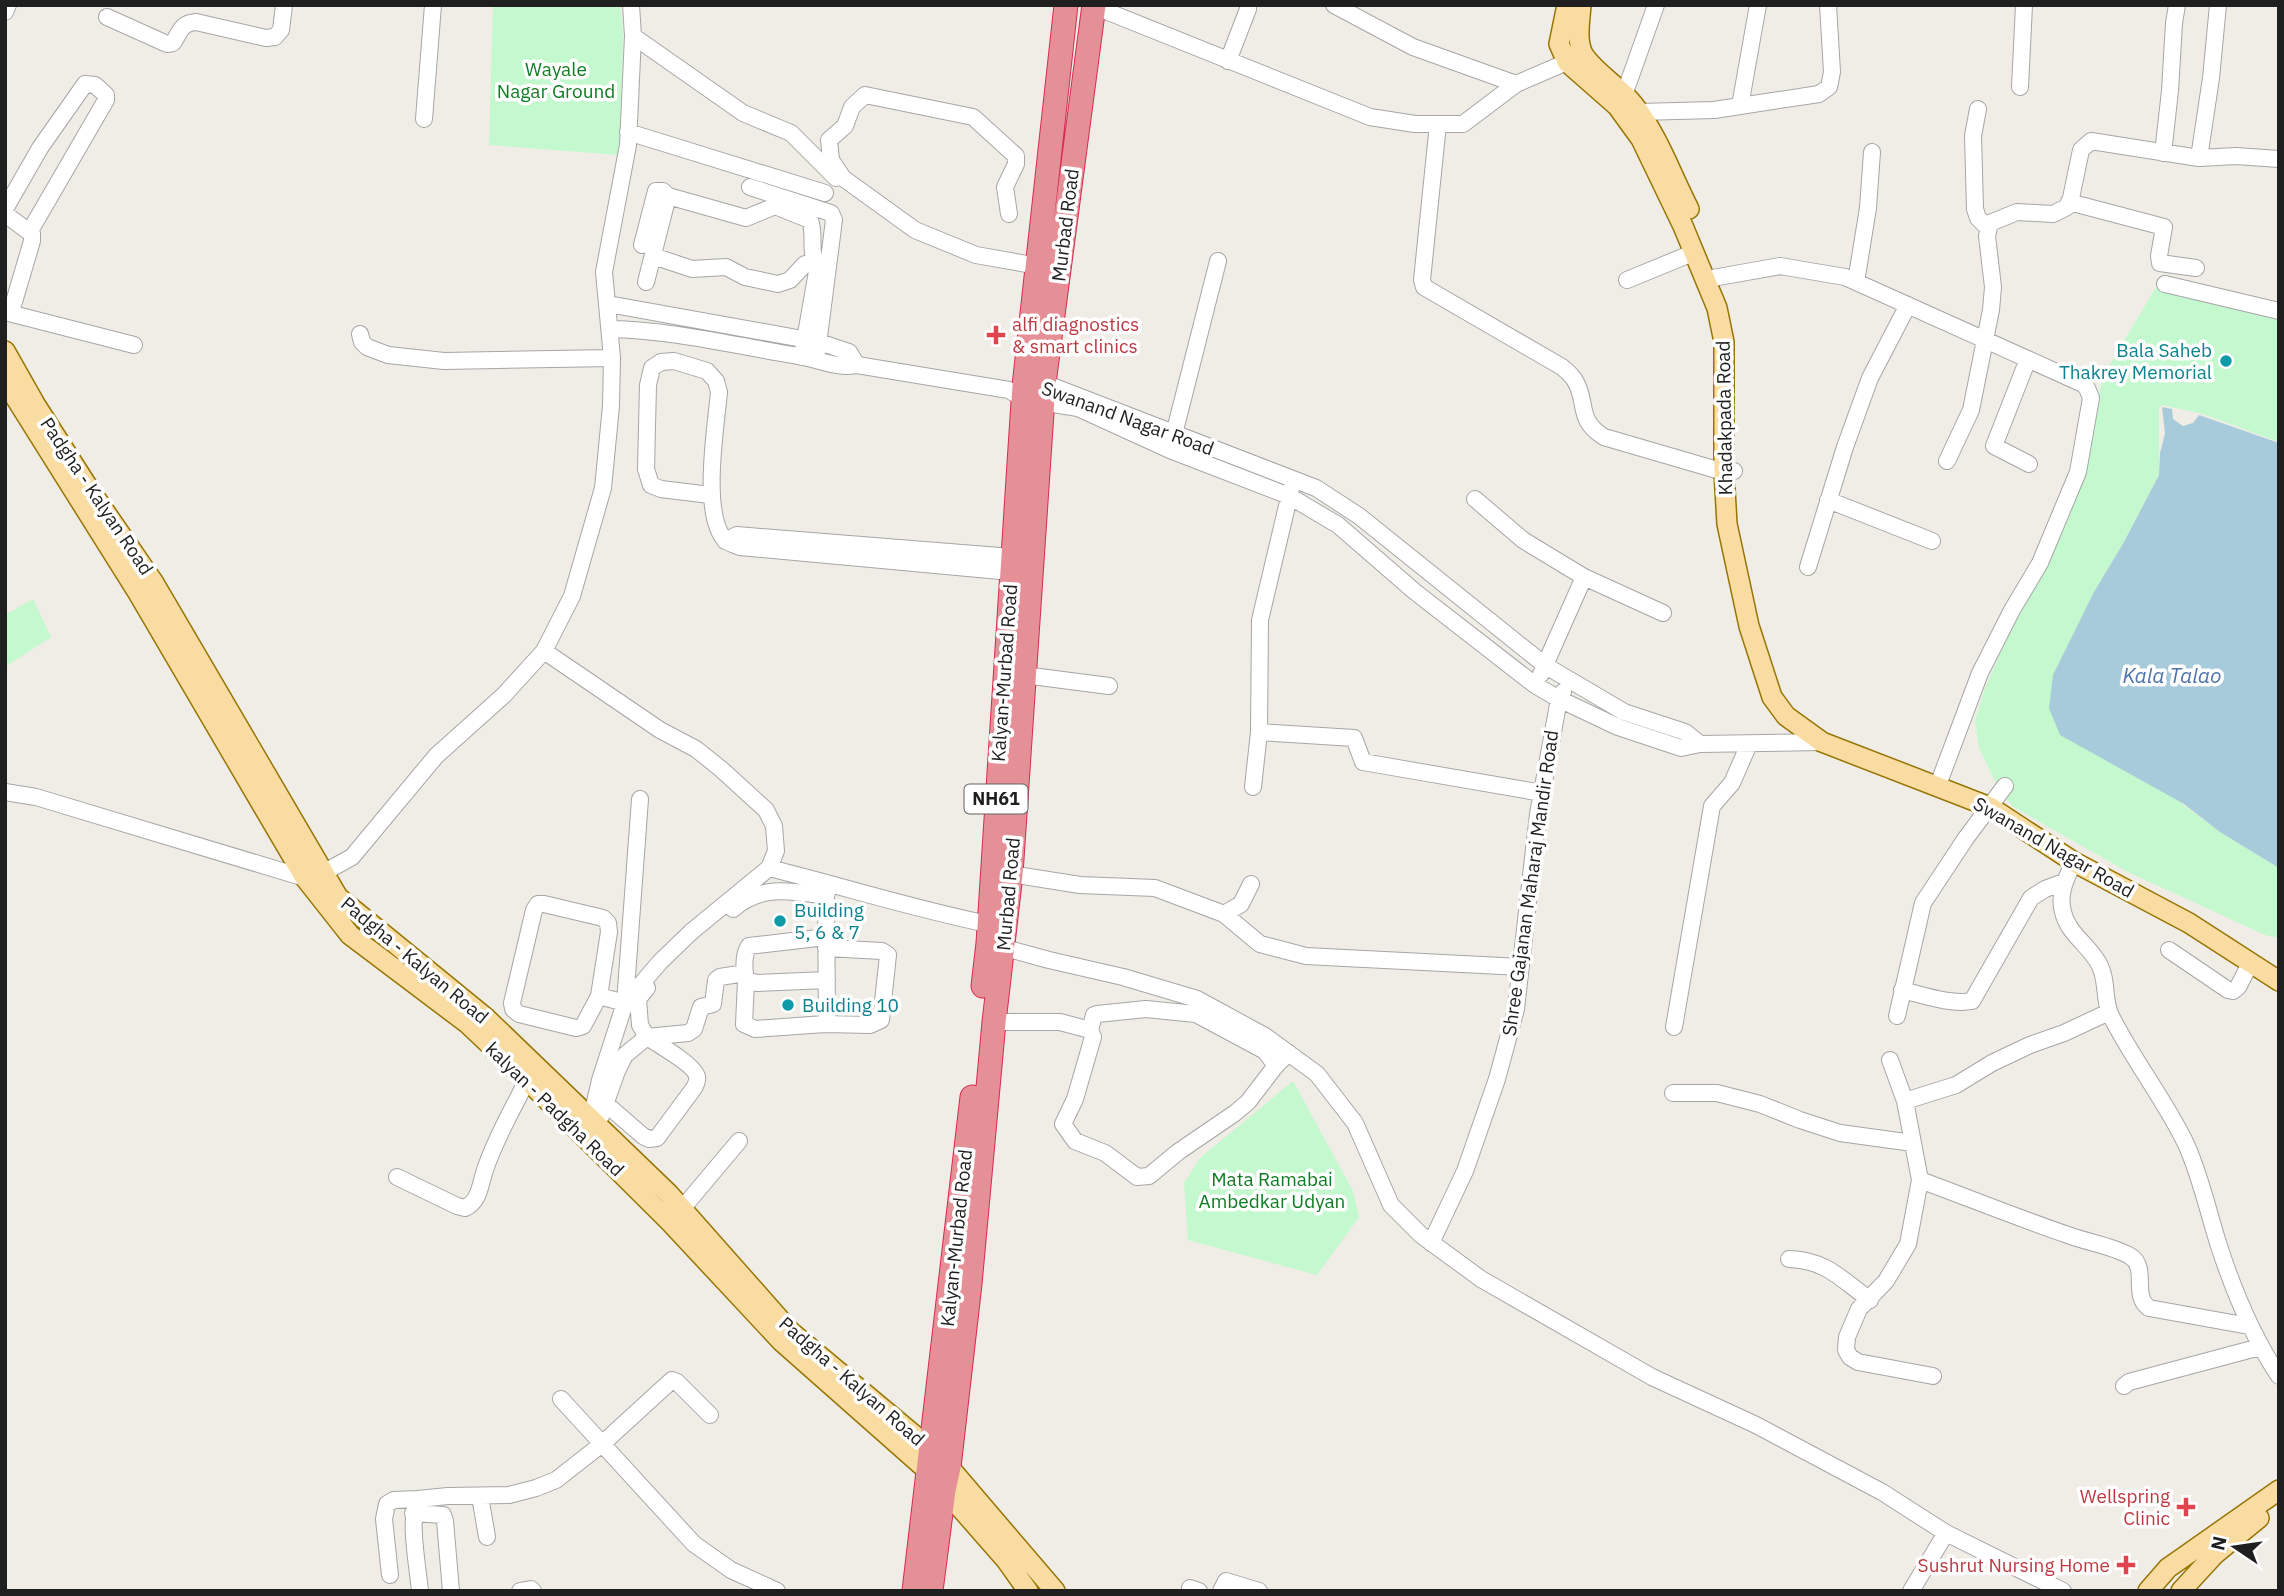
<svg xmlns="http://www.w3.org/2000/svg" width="2284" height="1596" viewBox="0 0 2284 1596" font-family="'IBM Plex Sans',sans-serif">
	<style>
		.park { fill: #c4f8ce }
		.water { fill: #a8cbdc }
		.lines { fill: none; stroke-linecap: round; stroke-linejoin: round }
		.minor-casing { stroke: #a6a6a6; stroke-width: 18 }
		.major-casing { stroke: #977504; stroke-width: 22 }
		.highway-casing { stroke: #d72a53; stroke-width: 25 }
		.minor { stroke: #fff; stroke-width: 16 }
		.major { stroke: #f9dca1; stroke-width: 19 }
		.highway { stroke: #e59097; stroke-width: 23 }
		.health-dot { fill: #e0444e; stroke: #fff; stroke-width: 2.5 }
		.culture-dot { fill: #0f9aa8; stroke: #fff; stroke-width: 2.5 }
		.labels { text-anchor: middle; stroke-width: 7; stroke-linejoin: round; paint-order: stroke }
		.shield { fill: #fff; stroke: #626262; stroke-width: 2 }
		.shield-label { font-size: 18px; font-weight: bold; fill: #1f1f1f }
		.park-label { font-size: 19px; fill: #0f7c23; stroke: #fff }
		.street-label { font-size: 19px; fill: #1f1f1f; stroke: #fff }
		.health-label { font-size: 19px; fill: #be3a42; stroke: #fff; text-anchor: end }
		.culture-label { font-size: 19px; fill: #0d838f; stroke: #fff; text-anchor: start }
		.water-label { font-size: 21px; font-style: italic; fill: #4e73ad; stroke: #fff }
	</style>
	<rect width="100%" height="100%" fill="#f0ede6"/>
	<path class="park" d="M 493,5 L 620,5 L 623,32 L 619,155 L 489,145 Z
		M 2156,287 L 2279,319 L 2279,442 L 2203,414 L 2162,405 L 2159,408 L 2159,475 L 2124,542 L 2094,592 L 2181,803 L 2220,832 L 2279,868 L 2279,938 L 2265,935 L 2128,872 L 2012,806 L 1996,783 L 1979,748 L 1975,721 L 1984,691 L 2073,483 L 2105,373 Z
		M 33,599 L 51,637 L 5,667 L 5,615 Z
		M 1293,1081 L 1353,1191 L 1359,1217 L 1317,1275 L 1188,1240 L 1184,1183 L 1200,1158 Z"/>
	<path class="water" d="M 2162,407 L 2172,409 L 2173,419 L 2183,426 L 2193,423 L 2199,415 L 2279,443 L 2279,868 L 2220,832 L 2184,804 L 2060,735 L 2049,708 L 2053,675 L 2094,592 L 2124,542 L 2159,475 L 2160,453 L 2165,433 Z"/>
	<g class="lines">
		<defs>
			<path id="minor" d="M 1091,5 L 1370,117 L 1415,124 L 1463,124 L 1516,84 L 1567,62 L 1575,56
				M 1334,5 L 1413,47 L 1516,84
				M 5,12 L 8,5
				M 107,17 L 167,44 L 173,43 C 180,32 181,23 196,22 L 266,38 L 275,37 L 281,30 L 284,5
				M 633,36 L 743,113 L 791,133 L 836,178
				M 1228,61 L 1248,9
				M 2020,87 L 2024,5
				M 1624,95 L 1656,5
				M 1740,106 L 1758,5
				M 1978,109 L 1973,136 L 1975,209 L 1978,218 L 1988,228
				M 1633,116 L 1639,112 L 1714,110 L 1819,94 L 1829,87 L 1832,72 L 1828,5
				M 424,119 L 433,5
				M 1438,124 L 1422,280 L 1424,287 L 1562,367 C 1566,370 1571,375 1574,379 C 1589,402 1575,419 1604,437 L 1724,472 L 1734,471
				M 628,132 L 825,193
				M 2163,153 L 2170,91 L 2174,23 L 2177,5
				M 2199,158 L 2211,78 L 2218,5
				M 750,187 L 831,213 L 834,220 L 817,352
				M 2069,202 L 2164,227 L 2159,256 L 2160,263 L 2196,268
				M 5,209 L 40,148 L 85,84 L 95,85 L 106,95 L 106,100 L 30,231
				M 5,214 L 32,234 L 32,241 L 11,312
				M 1009,214 L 1005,187 L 1016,164 L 1016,156 L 973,117 L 865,95 L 852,107 L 845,126 L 829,140 L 831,160 L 843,178 L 915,230 L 976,255 L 1038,266
				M 642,245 L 656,191 L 663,191 L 668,196 L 746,218 L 775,206 L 810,220 C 816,236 808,252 818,266 L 802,357
				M 653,256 L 692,269 L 726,267 L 745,277 L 778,284 L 790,280 L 805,264 L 818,266
				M 1707,279 L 1780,266 L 1845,277 L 2083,384 L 2087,388 L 2091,398 L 2078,472 L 2040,563 L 2012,610 L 1980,673 L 1938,785
				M 1627,280 L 1695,252
				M 646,282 L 668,196
				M 1856,282 L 1868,208 L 1872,152
				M 2165,284 L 2279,311
				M 608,304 L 819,342 L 849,352 L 857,365
				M 5,312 L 134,345
				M 610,329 C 673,330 736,346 799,356 C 817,359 839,369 857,365 L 1009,390 L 1023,399 L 1078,408 L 1170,450 L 1289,496 L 1338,525 L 1414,591 L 1535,685 L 1559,699 L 1618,727 L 1681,748 L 1700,744 L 1822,742
				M 360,334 L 362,342 L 367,347 L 388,355 L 444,361 L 612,358
				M 2028,359 L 1994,446 L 2029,464
				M 1037,384 L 1044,383 L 1316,488 L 1359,516 L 1546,666 L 1624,712 L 1685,732 L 1700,744
				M 1172,442 L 1218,261
				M 1947,461 L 1971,410 L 1991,310 L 1993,287 L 1987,236 L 1990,223 L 2017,212 L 2053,214 L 2067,207 L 2071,198 L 2081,150 L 2091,141 L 2199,158 L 2236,156 L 2279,159
				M 710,495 L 661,489 L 651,485 L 646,469 L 648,385 L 652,368 L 661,362 L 674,361 L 707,371 L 716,381 L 719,392 C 716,426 701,514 725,540 C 728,543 735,545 740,547 L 1011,572
				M 1475,499 L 1523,540 L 1584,577 L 1663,613
				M 1828,500 L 1932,541
				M 725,541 L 737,535 L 1012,557
				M 1808,567 L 1845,447 L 1870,378 L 1908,305
				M 544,651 L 660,730 L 696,749 L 721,769 L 766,810 L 774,826 L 776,851 L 769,868
				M 1541,674 L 1584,577
				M 1024,675 L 1109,686
				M 1259,732 L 1354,738 L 1363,762 L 1542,793
				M 1253,787 L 1259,732 L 1260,620 L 1291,489
				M 5,792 L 36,797 L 305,878 L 323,873 L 352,857 L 436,756 L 504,695 L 544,651 L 572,596 L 603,488 L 611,406 L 612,358 L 604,272 L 628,145 L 633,36 L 631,5
				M 2074,862 C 2066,878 2058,894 2063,912 C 2068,934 2089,945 2099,964 C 2108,980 2103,1000 2111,1016 C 2133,1060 2165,1100 2186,1144 C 2201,1177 2208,1212 2219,1246 C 2234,1292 2252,1336 2279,1376
				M 1011,874 L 1080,885 L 1155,888 L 1224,914 L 1241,904 L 1251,884
				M 538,904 L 544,904 L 603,918 L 608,923 L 609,932 L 599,996 L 583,1026 L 576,1028 L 519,1014 L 513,1009 L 512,1003 L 534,910 Z
				M 733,909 C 761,884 792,891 826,896
				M 1224,914 L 1260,944 L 1306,956 L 1521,967
				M 826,937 L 749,946 C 743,955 744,970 746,981 L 758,983 L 827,980
				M 994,945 L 1049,960 L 1123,977 L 1197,999 L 1265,1036 L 1317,1074 L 1355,1123 L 1391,1205 L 1421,1235 L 1481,1279 L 1652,1377 L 1756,1425 L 1882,1492 L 1946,1533 L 2063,1591
				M 2169,950 L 2228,990 L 2233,991 L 2238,987 L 2251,962
				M 746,981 L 744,1024 L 755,1029 L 825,1024 L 827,1020 L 826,896 L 829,886
				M 647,988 L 638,999 L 640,1025 L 647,1037 L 688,1033 L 694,1029 L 701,1007 L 713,1004 L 716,980 L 720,977 L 745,973
				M 1902,990 C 1923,995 1950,1005 1972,1001 L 2031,898 L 2045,889 L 2064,882
				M 599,996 L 625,1003 L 640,799
				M 1897,1016 L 1923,903 L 1966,838 L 2005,786
				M 994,1022 L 1060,1022 L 1090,1030 L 1093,1037 L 1075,1099 L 1063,1124 L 1075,1141 L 1105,1153 L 1137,1177 L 1149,1176 L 1178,1152 L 1235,1113 L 1248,1102 L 1277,1064 L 1289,1053
				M 825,1024 L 870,1025 L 881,1020 L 888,955 L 882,951 L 826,948
				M 1674,1027 L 1712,806 L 1732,783 L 1749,744
				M 1090,1030 L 1094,1015 L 1097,1014 L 1146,1009 L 1196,1014 L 1265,1051 L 1276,1066
				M 1890,1060 L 1905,1101 L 1920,1180 L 1908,1244 L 1886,1281 L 1859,1309 L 1847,1337 L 1846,1350 L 1850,1357 L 1858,1362 L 1933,1376
				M 1673,1093 L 1717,1093 L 1760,1104 L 1800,1120 L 1840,1133 L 1913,1143
				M 1905,1101 L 1956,1085 L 1992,1063 L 2030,1045 L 2064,1033 L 2109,1012
				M 601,1116 L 617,1071 L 625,1055 L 647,1037 C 658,1044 696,1066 697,1077 C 698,1081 696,1084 694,1088 L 657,1138 L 649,1139 L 643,1136 L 606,1104
				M 589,1129 L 600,1080 L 625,1003 L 660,962 L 691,932 L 769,868 C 846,887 920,911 998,926
				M 397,1177 L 457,1206 L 465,1208 C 480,1201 480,1184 485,1170 C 495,1139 513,1109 527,1080
				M 1920,1180 C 1969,1198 2018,1218 2068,1235 C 2086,1242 2113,1246 2130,1256 C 2149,1267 2131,1296 2149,1308 L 2249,1326
				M 676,1216 L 739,1141
				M 1431,1243 L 1465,1171 L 1497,1079 L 1516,1009 L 1538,814 L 1559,699 L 1563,692
				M 1789,1259 C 1826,1260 1841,1279 1870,1300
				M 2124,1386 L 2129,1382 L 2260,1347
				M 561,1399 L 694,1544 L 731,1570 L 777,1591
				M 480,1496 L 487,1537
				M 413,1513 L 443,1515 L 445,1521 L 451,1591
				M 390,1575 L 384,1519 L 387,1504 L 394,1500 L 418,1499
				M 1190,1588 L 1199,1591
				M 420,1591 C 418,1568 408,1518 418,1499 L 448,1496 L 509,1495 L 536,1488 L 556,1480 L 602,1444 L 672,1380 L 677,1382 L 710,1415
				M 520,1591 L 531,1589 L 533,1591
				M 1221,1591 L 1226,1581 L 1259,1591
				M 1911,1591 L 1946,1533"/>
			<path id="major" d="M 1567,5 L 1559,44 L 1567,62 L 1617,106 L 1641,139 L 1683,226 L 1717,308 L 1724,342 L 1724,472 L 1727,524 L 1749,626 L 1772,697 L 1786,716 L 1822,742 L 1990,807 L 2074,862 L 2189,923 L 2279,981
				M 1581,5 C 1580,20 1576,40 1583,54 C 1594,72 1620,87 1633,104 C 1658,135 1671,174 1689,209
				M 5,351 L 35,404 L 88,487 L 154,583 L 338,897 L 485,1017 L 669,1194 L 791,1332 L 932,1450 L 949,1467 L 1055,1591
				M 5,381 L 138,593 L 305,878 L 350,935 L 468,1024 L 527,1080 L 670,1222 L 782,1342 L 928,1471 L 1006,1560 L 1028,1591
				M 2148,1591 L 2168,1568 L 2279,1490
				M 2181,1591 L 2214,1555 L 2259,1518"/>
			<path id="highway" d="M 983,986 L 988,943 L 1024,386 L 1066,5
				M 914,1591 L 972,1097
				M 931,1591 L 944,1490 L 949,1467 L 970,1284 L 994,1022 L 1011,874 L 1044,383 L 1094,5"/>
		</defs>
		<use href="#minor" class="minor-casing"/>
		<use href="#major" class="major-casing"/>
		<use href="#highway" class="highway-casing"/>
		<use href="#minor" class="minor"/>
		<use href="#major" class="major"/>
		<use href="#highway" class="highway"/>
	</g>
	<g class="health-dot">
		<path d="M992.5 324.5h7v7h7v7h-7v7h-7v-7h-7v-7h7z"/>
		<path d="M2182.5 1496.5h7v7h7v7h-7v7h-7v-7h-7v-7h7z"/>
		<path d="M2122.5 1554.5h7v7h7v7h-7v7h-7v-7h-7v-7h7z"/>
	</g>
	<g class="culture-dot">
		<circle cx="2226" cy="361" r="7"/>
		<circle cx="780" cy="921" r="7"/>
		<circle cx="788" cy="1005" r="7"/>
	</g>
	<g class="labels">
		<rect class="shield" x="964.5" y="784.5" width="63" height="29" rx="5"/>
		<g class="shield-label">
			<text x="996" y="805">NH61</text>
		</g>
		<g class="park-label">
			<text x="556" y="76">Wayale<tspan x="556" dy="22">Nagar Ground</tspan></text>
			<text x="1272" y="1186">Mata Ramabai<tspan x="1272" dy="22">Ambedkar Udyan</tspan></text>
		</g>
		<g class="street-label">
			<text transform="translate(1065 225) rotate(-83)" y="7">Murbad Road</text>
			<text transform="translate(1128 418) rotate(20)" y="7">Swanand Nagar Road</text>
			<text transform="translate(1724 418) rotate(-91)" y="7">Khadakpada Road</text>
			<text transform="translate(97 496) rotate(56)" y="7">Padgha - Kalyan Road</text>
			<text transform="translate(1004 673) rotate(-86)" y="7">Kalyan-Murbad Road</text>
			<text transform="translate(2054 847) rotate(30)" y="7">Swanand Nagar Road</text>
			<text transform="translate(1530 883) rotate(-82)" y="7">Shree Gajanan Maharaj Mandir Road</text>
			<text transform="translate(1008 894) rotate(-85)" y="7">Murbad Road</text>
			<text transform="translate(415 960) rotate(40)" y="7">Padgha - Kalyan Road</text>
			<text transform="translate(555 1109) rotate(44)" y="7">kalyan - Padgha Road</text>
			<text transform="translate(956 1238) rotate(-84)" y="7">Kalyan-Murbad Road</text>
			<text transform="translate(852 1381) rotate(41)" y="7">Padgha - Kalyan Road</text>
		</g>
		<g class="health-label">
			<text x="1012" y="331" text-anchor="start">alfi diagnostics<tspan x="1012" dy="22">&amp; smart clinics</tspan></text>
			<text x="2170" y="1503">Wellspring<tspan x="2170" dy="22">Clinic</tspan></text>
			<text x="2110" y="1572">Sushrut Nursing Home</text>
		</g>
		<g class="culture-label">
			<text x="2212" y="357" text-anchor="end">Bala Saheb<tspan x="2212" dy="22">Thakrey Memorial</tspan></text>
			<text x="794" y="917">Building<tspan x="794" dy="22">5, 6 &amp; 7</tspan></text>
			<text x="802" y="1012">Building 10</text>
		</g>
		<g class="water-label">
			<text x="2172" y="683">Kala Talao</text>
		</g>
	</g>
	<rect width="2284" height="1596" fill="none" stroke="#1f1f1f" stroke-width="14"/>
	<g transform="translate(2235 1547) rotate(283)" stroke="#ffffff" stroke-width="5" paint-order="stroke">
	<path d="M0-5L12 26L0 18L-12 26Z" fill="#1f1f1f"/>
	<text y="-10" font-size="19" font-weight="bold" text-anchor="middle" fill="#1f1f1f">N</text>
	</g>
</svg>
